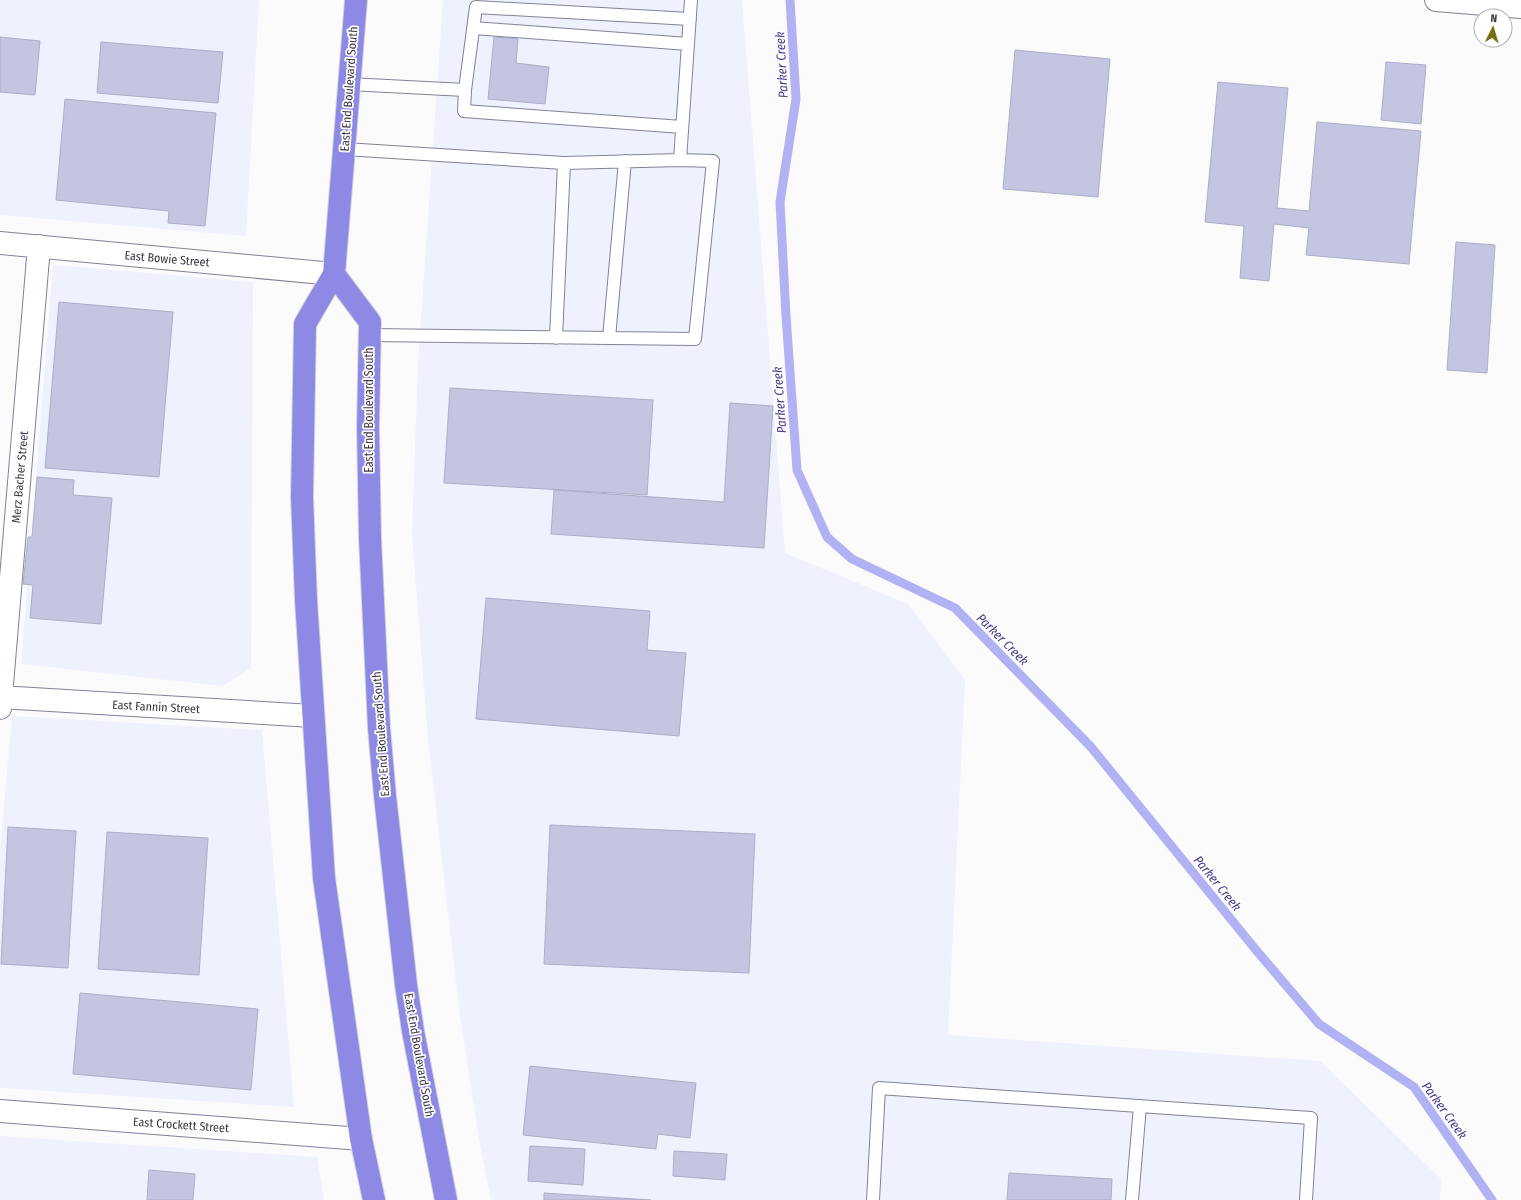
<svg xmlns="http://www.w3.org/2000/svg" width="1521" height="1200" viewBox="0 0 1521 1200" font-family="'Fira Sans Condensed',sans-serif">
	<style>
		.built { fill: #f0f1ff }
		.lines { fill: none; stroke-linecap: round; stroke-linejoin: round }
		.stream { stroke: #b1b1f4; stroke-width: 9 }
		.building { fill: #c4c5e0; stroke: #adadc8 }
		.lane-casing { stroke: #81819a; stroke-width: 14 }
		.street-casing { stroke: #81819a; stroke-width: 24 }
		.secondary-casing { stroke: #81819a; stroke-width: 24 }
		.highway-casing { stroke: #d7d7da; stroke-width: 24 }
		.lane { stroke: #fff; stroke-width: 12 }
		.street { stroke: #fff; stroke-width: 22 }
		.secondary { stroke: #fff; stroke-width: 22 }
		.highway { stroke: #8d89e5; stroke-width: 22 }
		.labels { text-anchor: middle; stroke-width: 3.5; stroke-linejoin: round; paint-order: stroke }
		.street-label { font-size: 12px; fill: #393944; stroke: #fff }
		.water-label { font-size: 13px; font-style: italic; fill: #453d8a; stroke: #fff }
	</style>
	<rect width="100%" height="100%" fill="#fbfbfb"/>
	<path class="built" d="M 0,0 L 259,0 L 246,236 L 0,215 Z
		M 443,0 L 742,0 L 785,553 L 908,604 L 965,680 L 948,1035 L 1320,1061 L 1441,1179 L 1440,1200 L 491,1200 L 481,1150 L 460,1017 L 428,739 L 412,535 L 418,363 Z
		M 53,265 L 253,282 L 251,668 L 223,686 L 21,664 Z
		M 12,716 L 262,730 L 294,1107 L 0,1088 L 0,851 Z
		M 0,1136 L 317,1157 L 324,1200 L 0,1200 Z"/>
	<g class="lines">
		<path class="stream" d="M 790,0 L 796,99 L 780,202 L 786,316 L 797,470 L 827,537 L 852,559 L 955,608 L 1091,747 L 1256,950 L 1319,1024 L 1414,1087 L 1492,1200"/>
	</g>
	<path class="building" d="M 0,37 L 40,41 L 35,95 L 0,92 Z
		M 494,37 L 518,39 L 516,63 L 549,67 L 545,104 L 488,99 Z
		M 101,42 L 223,52 L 218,103 L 97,93 Z
		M 1015,50 L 1110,59 L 1098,197 L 1003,189 Z
		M 1386,62 L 1426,65 L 1421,124 L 1381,120 Z
		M 1218,82 L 1288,88 L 1277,208 L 1309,211 L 1317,122 L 1421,131 L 1409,264 L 1306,255 L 1309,228 L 1274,224 L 1269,281 L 1240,278 L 1244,226 L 1205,222 Z
		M 65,99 L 216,113 L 205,226 L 168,223 L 169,211 L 56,200 Z
		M 1456,242 L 1495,245 L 1487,373 L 1447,370 Z
		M 59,302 L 173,312 L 159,477 L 45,468 Z
		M 450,388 L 653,400 L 647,495 L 444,483 Z
		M 730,403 L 773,406 L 764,548 L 551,534 L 554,490 L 724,502 Z
		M 37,477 L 74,480 L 73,495 L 112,498 L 101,624 L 30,618 L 33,585 L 23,584 L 28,537 L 32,537 Z
		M 486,598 L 650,611 L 647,650 L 686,653 L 679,736 L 476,719 Z
		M 550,825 L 755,834 L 749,973 L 544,964 Z
		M 8,827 L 76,831 L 68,968 L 1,964 Z
		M 107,832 L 208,838 L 199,975 L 98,969 Z
		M 80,993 L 258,1009 L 251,1090 L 73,1074 Z
		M 530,1066 L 696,1083 L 690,1138 L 658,1134 L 656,1149 L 523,1135 Z
		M 530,1146 L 585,1149 L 583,1185 L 528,1181 Z
		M 674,1151 L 727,1154 L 725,1180 L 673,1176 Z
		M 149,1170 L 195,1174 L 193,1200 L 147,1200 Z
		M 1009,1173 L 1112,1179 L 1111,1200 L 1007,1200 Z
		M 544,1193 L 651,1200 L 544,1200 Z"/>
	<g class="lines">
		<defs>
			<path id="lane" d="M 473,28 L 688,44
				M 349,84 L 465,90 L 464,111 L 682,127
				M 465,90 L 476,7 L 690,19
				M 345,149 L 564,163 L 680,160 L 691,0
				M 370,335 L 695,339 L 713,161 L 680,160
				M 556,338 L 564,163
				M 609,338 L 625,161
				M 873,1200 L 879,1088 L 1311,1118 L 1306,1200
				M 1132,1200 L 1140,1106"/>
			<path id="street" d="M 0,243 L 334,274
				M 0,697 L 313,716
				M 0,708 L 39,246
				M 0,1111 L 361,1139"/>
			<path id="secondary" d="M 1436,0 L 1521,7"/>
			<path id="highway" d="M 356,0 L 334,274 L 305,324 L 302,497 L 306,600 L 324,878 L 361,1139 L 374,1200
				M 334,274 L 370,322 L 368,428 L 370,538 L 379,728 L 385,796 L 406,985 L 413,1031 L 446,1200"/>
		</defs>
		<use href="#lane" class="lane-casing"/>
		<use href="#street" class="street-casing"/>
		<use href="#secondary" class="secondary-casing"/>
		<use href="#highway" class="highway-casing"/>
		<use href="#lane" class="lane"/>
		<use href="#street" class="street"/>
		<use href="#secondary" class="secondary"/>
		<use href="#highway" class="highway"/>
	</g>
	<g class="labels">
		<g class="street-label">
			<text transform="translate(349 89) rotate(-86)" y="4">East End Boulevard South</text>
			<text transform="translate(167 259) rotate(5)" y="4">East Bowie Street</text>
			<text transform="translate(369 410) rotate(-90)" y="4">East End Boulevard South</text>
			<text transform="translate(20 477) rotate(-85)" y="4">Merz Bacher Street</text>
			<text transform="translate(156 707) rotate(3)" y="4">East Fannin Street</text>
			<text transform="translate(381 734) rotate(-94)" y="4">East End Boulevard South</text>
			<text transform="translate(419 1055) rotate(80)" y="4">East End Boulevard South</text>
			<text transform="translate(181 1125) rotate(4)" y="4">East Crockett Street</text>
		</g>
		<g class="water-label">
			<text transform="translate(781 65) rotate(-93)" y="5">Parker Creek</text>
			<text transform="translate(779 400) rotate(-94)" y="5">Parker Creek</text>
			<text transform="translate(1003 639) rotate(45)" y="5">Parker Creek</text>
			<text transform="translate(1218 883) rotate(51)" y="5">Parker Creek</text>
			<text transform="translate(1445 1110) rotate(54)" y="5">Parker Creek</text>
		</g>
	</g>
	<g transform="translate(1493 28) rotate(5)"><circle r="19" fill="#ffffff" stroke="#b0b0b4"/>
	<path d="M0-3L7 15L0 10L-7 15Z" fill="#787010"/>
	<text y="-6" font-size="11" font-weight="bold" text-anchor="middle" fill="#393944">N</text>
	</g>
</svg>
